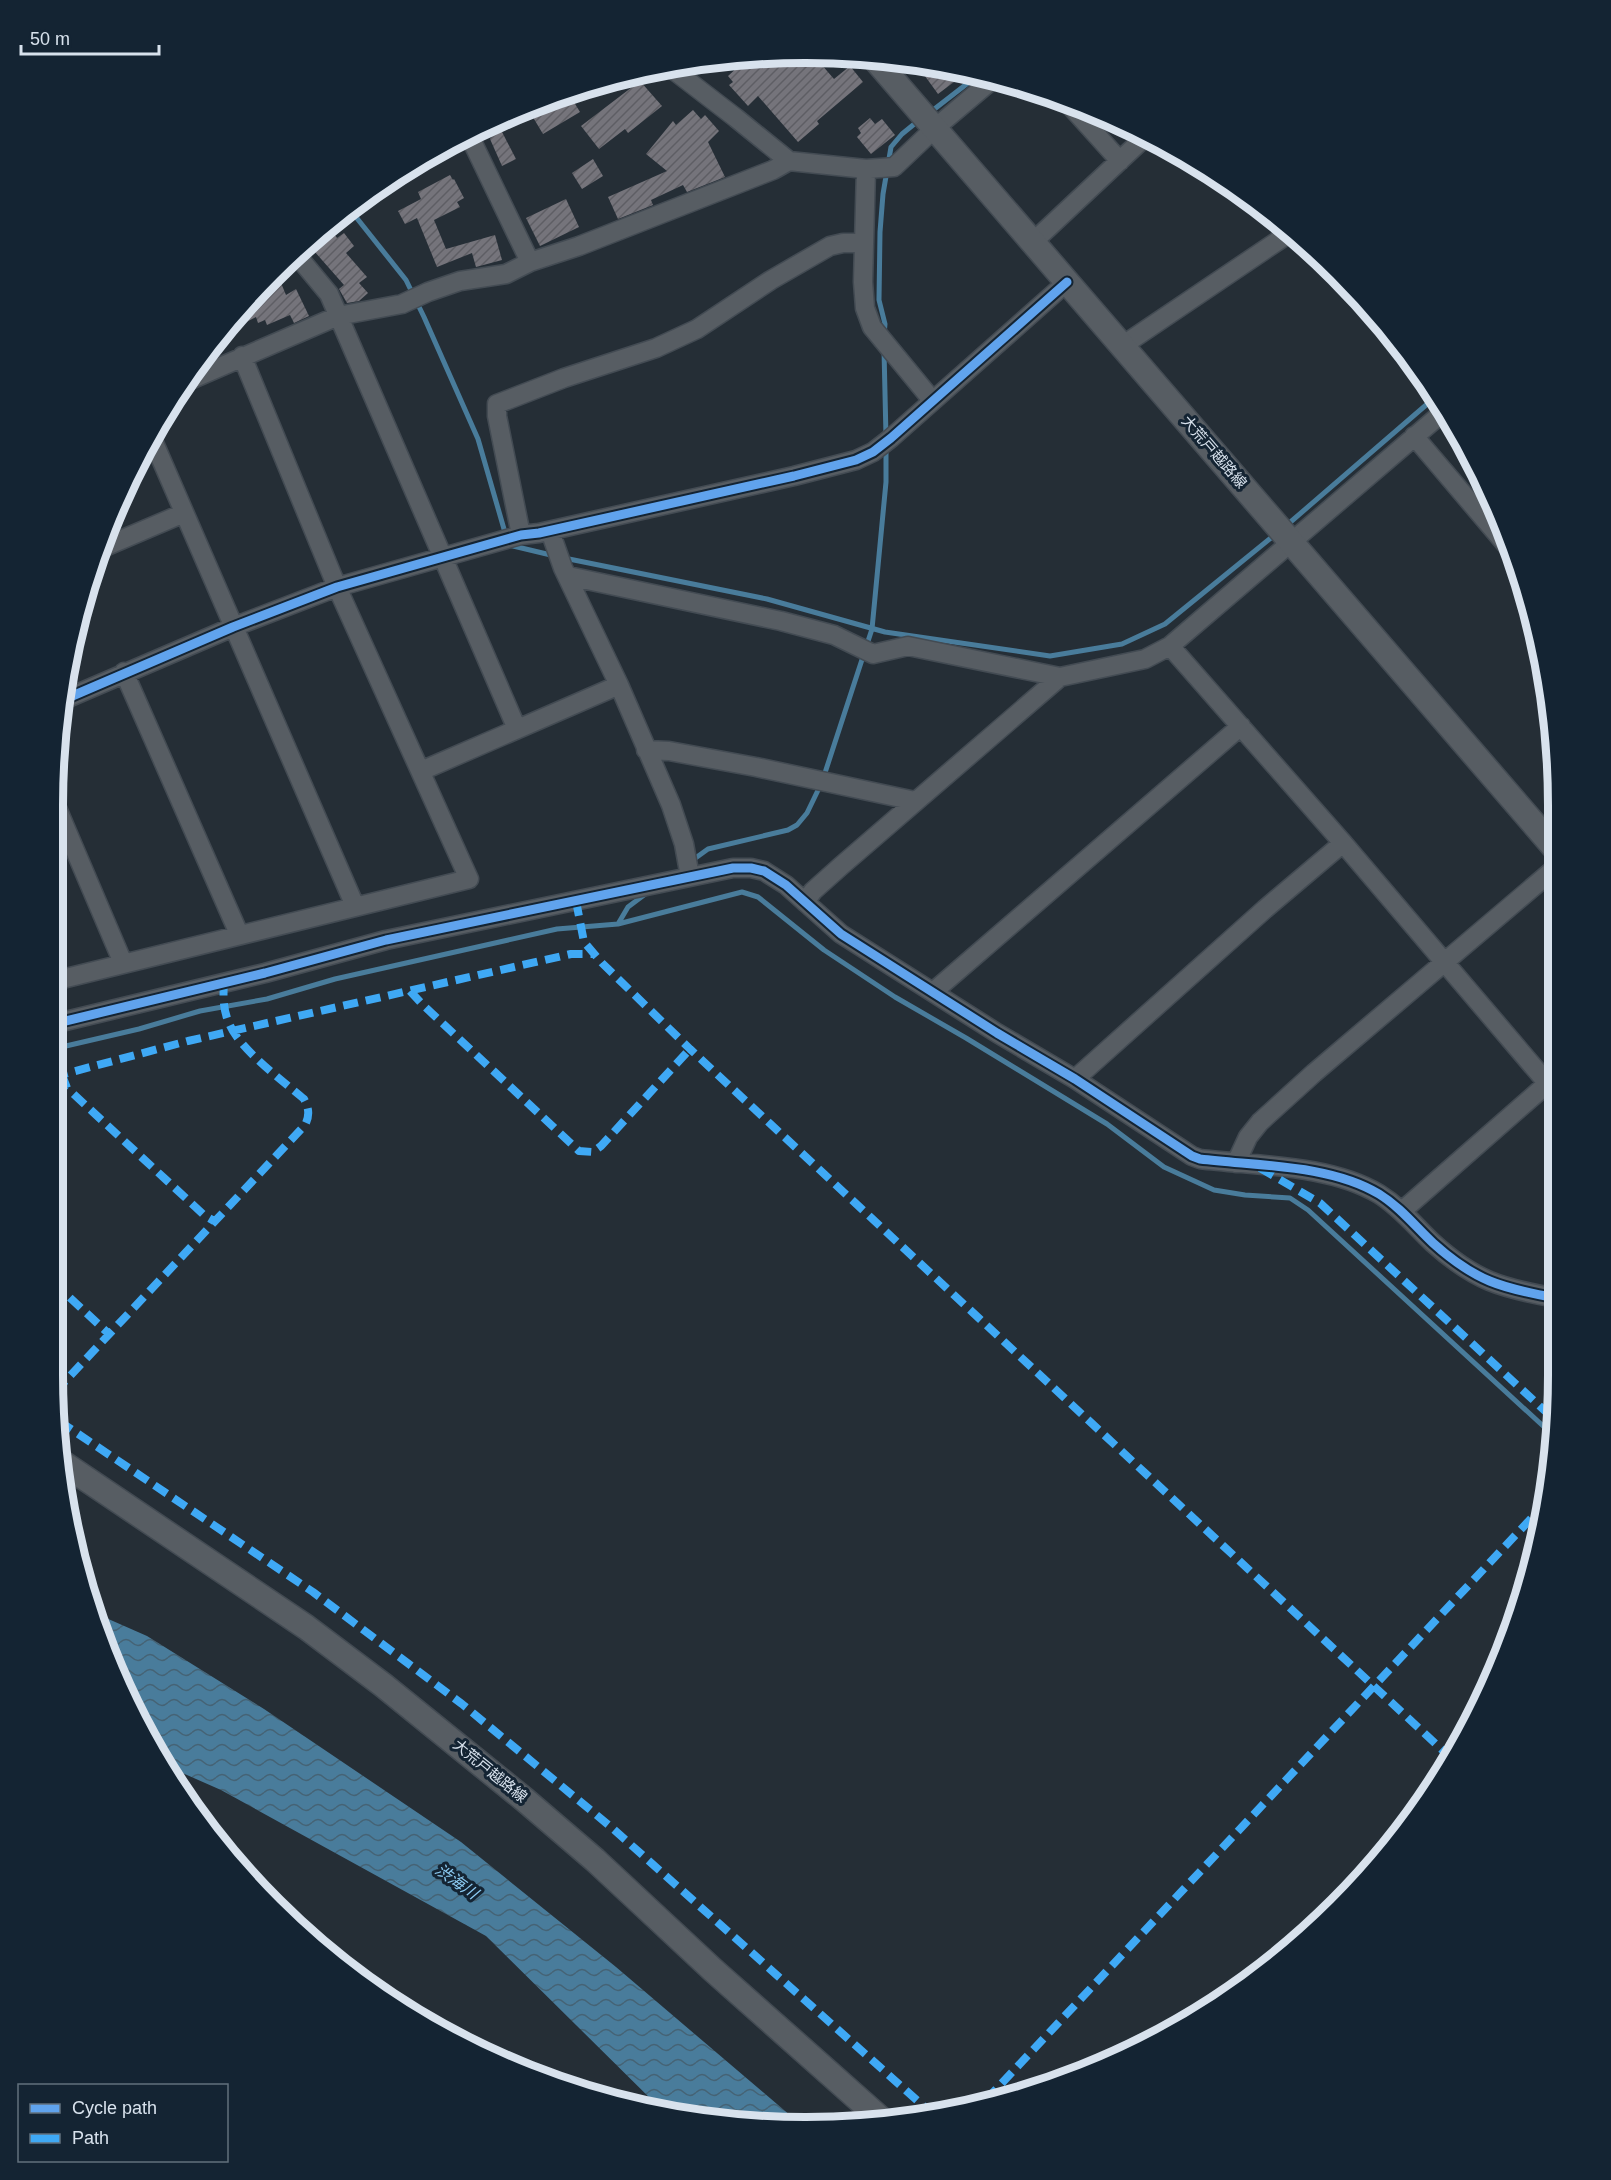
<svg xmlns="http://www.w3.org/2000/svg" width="1611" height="2180" viewBox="0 0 1611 2180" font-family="Arial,'Noto Sans JP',sans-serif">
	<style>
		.water { fill: url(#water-waves) }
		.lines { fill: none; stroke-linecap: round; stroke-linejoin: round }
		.stream { stroke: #497c9b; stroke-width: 5 }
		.building { fill: url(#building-hatch) }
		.street-casing { stroke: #434b53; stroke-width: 21 }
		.secondary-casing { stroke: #434b53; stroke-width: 27 }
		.street { stroke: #575d63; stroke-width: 18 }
		.secondary { stroke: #575d63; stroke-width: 24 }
		.quiet { stroke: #3fa9f5; stroke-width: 8; stroke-dasharray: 15 8; stroke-linecap: butt }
		.cycleway-casing { stroke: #142433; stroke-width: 13 }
		.cycleway { stroke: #60a3ed; stroke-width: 9 }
		.labels { text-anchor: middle; stroke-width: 6; stroke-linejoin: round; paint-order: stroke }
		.street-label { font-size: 15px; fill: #d8e2ed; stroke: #142433 }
		.water-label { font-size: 16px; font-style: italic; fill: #8dccf4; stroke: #142433 }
		.rim { fill: none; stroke: #d8e2ed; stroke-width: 8 }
	</style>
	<defs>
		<pattern id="water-waves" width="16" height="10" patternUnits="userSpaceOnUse" patternTransform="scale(1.5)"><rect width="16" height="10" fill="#497c9b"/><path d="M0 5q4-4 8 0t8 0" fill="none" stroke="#456375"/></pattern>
		<pattern id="building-hatch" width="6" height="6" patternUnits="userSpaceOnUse" patternTransform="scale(1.5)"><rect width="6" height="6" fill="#75747b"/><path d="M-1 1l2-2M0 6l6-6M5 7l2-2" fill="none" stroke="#5e5e64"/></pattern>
	</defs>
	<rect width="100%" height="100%" fill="#252e36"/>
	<path class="water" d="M 97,1614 L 147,1636 L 264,1709 L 461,1842 L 616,1967 L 798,2122 L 665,2113 L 486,1936 L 221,1790 L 162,1764 L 154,1751 Z"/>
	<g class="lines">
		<path class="stream" d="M 928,114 L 977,76
			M 348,207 L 406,280 L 424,317 L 478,439 L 506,536
			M 884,335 L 885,324 L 879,300 L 880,232 L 883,194 L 891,147 L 902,134 L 918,121
			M 884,350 L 886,437
			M 1287,525 L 1433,399
			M 509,545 L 555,556
			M 564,558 L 767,599 L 885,632 L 1050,656 L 1122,644 L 1165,624 L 1277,533
			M 690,862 L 708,849 L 788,830 L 797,825 L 807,813 L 822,782 L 872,629 L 886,482 L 886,449
			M 618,924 L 628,907 L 648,892
			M 53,1049 L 139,1029 L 200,1011 L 267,999 L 335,979 L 557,929 L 618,924 L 742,892 L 758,897 L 824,950 L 895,997 L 966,1038 L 1107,1124 L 1164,1167 L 1214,1190 L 1245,1195 L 1290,1198 L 1308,1210 L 1554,1436"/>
	</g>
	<path class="building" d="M 758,54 L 769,67 L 782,55 L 814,56 L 834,79 L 850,66 L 863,82 L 817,121 L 819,124 L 798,142 L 758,96 L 748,106 L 729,85 L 733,82 L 728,76 L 751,55 Z
		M 914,61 L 966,73 L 938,94 Z
		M 640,81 L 662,106 L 628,133 L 625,129 L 599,149 L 581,126 Z
		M 569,94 L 580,112 L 543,134 L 528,109 Z
		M 693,110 L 701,119 L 705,115 L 719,131 L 708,142 L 725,177 L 687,192 L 683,185 L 651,200 L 653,205 L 618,219 L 608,197 L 667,171 L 646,154 L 673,121 L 676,125 Z
		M 870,118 L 875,124 L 882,119 L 895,135 L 871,154 L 857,137 L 861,133 L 858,128 Z
		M 500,128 L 516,159 L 502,166 L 490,139 Z
		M 593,159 L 603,176 L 582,189 L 572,173 Z
		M 450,175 L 453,180 L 454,179 L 464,198 L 457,202 L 460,207 L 434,220 L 446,249 L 495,235 L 502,260 L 476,267 L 472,253 L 437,267 L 417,218 L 405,224 L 398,211 L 421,199 L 418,192 Z
		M 566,199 L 579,227 L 540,246 L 526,218 Z
		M 328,225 L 337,238 L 344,233 L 354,246 L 346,253 L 367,277 L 359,283 L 368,293 L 359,301 L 347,303 L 339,289 L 344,285 L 307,243 Z
		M 276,271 L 286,295 L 296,289 L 309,316 L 294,323 L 290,315 L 267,325 L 265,320 L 258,323 L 256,317 L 223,334 Z"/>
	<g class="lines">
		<defs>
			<path id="street" d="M 671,68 L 736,118 L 789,161 L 866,169 L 894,167 L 934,129 L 992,80
				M 1065,100 L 1120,161
				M 468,133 L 530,262
				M 866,169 L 863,282 L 865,308 L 872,327 L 932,400
				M 1032,243 L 1145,137
				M 295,253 L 329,294 L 517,729
				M 1122,346 L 1291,232
				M 183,383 L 338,316 L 402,304 L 428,292 L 460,281 L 506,274 L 530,262 L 579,246 L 773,170 L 789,161
				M 151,436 L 355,906
				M 1414,436 L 1509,548
				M 550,531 L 563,568 L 619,685 L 671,805 L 684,844 L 690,877
				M 521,535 L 497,416 L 497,404 L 564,378 L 656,348 L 697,329 L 771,280 L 830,246 L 843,243 L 864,243
				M 102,548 L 184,513
				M 568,576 L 781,621 L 834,635 L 873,654 L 908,646 L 1060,677 L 1145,659 L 1170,646 L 1441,414
				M 1170,646 L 1343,843 L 1555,1092
				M 124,672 L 239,934
				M 63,700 L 233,627 L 337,587 L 521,535 L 539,533 L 794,476 L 856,460 L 873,452 L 891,438 L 1067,282
				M 646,750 L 669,751 L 756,767 L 915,801
				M 421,771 L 619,685
				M 54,801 L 123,963
				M 805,902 L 813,891 L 841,866 L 1060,677
				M 54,981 L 469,879 L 337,587 L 242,356
				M 933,992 L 1241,726
				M 53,1024 L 265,973 L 386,940 L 733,868 L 751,868 L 764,871 L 786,885 L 841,934 L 997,1033 L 1075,1079 L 1192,1156 L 1200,1159 C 1256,1166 1329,1164 1379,1194 C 1400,1207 1415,1226 1433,1243 C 1475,1281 1501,1288 1556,1298
				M 1075,1079 L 1265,909 L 1343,843
				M 1236,1163 L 1248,1137 L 1260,1122 L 1314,1073 L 1553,870
				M 1402,1211 L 1547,1084"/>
			<path id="secondary" d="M 874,58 L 1553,846
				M 64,1464 L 306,1627 L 383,1685 L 525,1800 L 595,1860 L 713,1970 L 882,2120"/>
		</defs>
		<use href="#street" class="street-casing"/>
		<use href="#secondary" class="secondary-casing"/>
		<use href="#street" class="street"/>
		<use href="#secondary" class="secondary"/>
		<path class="quiet" d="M 576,901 L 584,942 L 602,963 L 690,1049 L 1452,1759
			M 410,991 L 423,1005 L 579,1151 L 593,1152 L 601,1146 L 690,1049
			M 62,1075 L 67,1088 L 204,1215 L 214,1221
			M 53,1077 L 188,1041 L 571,954 L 594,954
			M 1260,1168 L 1320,1203 L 1557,1422
			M 53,1282 L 109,1334
			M 55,1392 L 305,1125 C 310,1115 309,1109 304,1099 C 283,1081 238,1048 229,1023 C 223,1010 223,996 224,982
			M 59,1421 L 313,1592 L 462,1704 L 611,1827 L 929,2111
			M 986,2100 L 1540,1509"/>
		<defs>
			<path id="cycleway" d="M 63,700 L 233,627 L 337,587 L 521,535 L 539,533 L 794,476 L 856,460 L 873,452 L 891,438 L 1067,282
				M 53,1024 L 265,973 L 386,940 L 733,868 L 751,868 L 764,871 L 786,885 L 841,934 L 997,1033 L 1075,1079 L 1192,1156 L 1200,1159 C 1256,1166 1329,1164 1379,1194 C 1400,1207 1415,1226 1433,1243 C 1475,1281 1501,1288 1556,1298"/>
		</defs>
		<use href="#cycleway" class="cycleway-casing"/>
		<use href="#cycleway" class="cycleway"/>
	</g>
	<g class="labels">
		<g class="street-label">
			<text transform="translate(1214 452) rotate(49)" y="5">大荒戸越路線</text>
			<text transform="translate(490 1771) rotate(39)" y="5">大荒戸越路線</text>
		</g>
		<g class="water-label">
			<text transform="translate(457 1881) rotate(35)" y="6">渋海川</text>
		</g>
	</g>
	<path d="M0 0H1611V2180H0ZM805 63H806A742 742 0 0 1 1548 805V1375A742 742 0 0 1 806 2117H805A742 742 0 0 1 63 1375V805A742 742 0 0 1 805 63Z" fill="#142433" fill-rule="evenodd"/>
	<path class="rim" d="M805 63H806A742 742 0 0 1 1548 805V1375A742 742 0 0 1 806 2117H805A742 742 0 0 1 63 1375V805A742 742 0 0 1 805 63Z"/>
	<rect x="18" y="2084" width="210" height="78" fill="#142433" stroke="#62707d" stroke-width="1.5"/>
	<rect x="30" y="2104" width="30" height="9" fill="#60a3ed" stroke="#62707d" stroke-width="1.5"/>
	<text x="72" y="2114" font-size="18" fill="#d8e2ed">Cycle path</text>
	<rect x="30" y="2134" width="30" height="9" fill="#3fa9f5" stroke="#62707d" stroke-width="1.5"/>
	<text x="72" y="2144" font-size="18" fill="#d8e2ed">Path</text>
	<path d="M21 45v9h138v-9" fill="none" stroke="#d8e2ed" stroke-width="3"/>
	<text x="30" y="45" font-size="18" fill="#d8e2ed" stroke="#142433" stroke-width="4.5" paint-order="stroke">50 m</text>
</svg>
